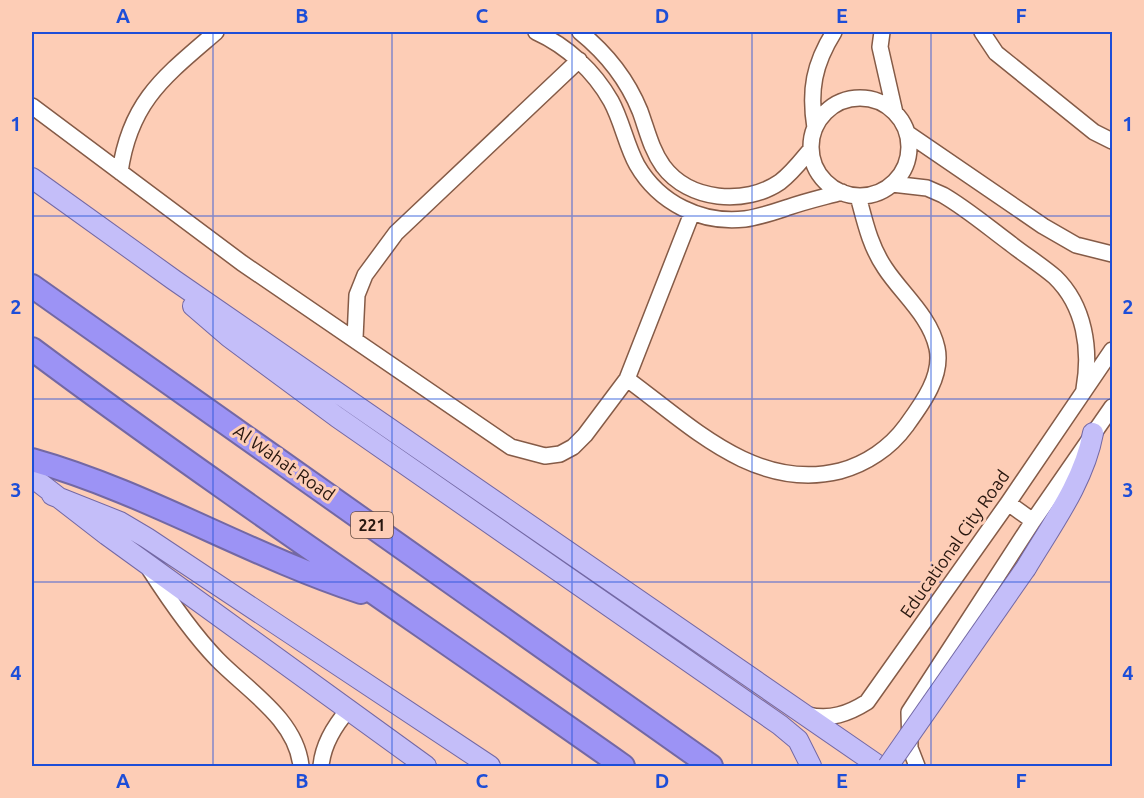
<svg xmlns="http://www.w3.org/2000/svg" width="1144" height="798" viewBox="0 0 1144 798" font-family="Ubuntu,sans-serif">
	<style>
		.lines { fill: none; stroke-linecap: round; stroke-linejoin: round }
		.minor-casing { stroke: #855b47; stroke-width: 18 }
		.major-casing { stroke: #7368a4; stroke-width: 22 }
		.highway-casing { stroke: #7368a4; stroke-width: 26 }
		.minor { stroke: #fff; stroke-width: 15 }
		.major { stroke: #c4bef9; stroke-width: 20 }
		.highway { stroke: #9c93f5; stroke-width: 22 }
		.major-bridge-casing { stroke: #7368a4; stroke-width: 22; stroke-linecap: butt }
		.major-bridge { stroke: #c4bef9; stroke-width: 20 }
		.grid { fill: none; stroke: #1d4ed8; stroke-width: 1.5; stroke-opacity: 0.55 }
		.labels { text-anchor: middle; stroke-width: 6; stroke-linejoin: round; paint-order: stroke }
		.shield { fill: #fdcdb6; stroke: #684e41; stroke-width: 1.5 }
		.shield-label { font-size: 16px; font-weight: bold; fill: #28170f }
		.street-label { font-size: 18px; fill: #28170f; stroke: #fdcdb6 }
		.neatline { fill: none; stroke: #1d4ed8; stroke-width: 2 }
		.grid-label { font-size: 20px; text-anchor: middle; font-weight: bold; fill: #1d4ed8 }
	</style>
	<rect width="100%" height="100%" fill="#fdcdb6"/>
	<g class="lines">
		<defs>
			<path id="minor" d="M 536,32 C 567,46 594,71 611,101 C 622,121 626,145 637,165 C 659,203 701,224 745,219 C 760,217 774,212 789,207 C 806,201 824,197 842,192
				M 580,32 C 606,53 627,79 640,111 C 647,130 651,149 663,166 C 689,201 745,206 780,182 C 792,173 801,161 811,149
				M 882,32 L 880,47 L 895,113
				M 982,32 L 996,53 L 1094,132 L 1112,141
				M811 147a49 49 0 1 1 98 0a49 49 0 1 1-98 0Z
				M 32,106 L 242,263 L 511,447 L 545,456 L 560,454 L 573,447 L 585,435 L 627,379 L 692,213
				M 815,128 C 809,90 814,64 834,32
				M 907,133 L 1043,226 L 1076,245 L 1112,254
				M 120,172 C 130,101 165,76 216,32
				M 892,184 L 927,188 L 943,195 C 967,209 988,227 1011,244 C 1025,255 1041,265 1055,277 C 1085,306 1091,350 1084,389
				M 355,338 L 357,295 L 365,275 L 396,233 L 579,60
				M 627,379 C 690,425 755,492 840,471 C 866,464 890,448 906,426 C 922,404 943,376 937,348 C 930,316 902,294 885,268 C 870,246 865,222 858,196
				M 1008,503 L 1033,521
				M 150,570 C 170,601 191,632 217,659 C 247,690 296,719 301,766
				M 808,715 C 830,720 848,714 867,702 L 1008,503 L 1112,350
				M 321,766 C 323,744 335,725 349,709
				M 917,766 L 910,748 L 909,712 L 1033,521 L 1112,407"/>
			<path id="major" d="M 32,178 L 174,280 L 879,766
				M 193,306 L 229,337 L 337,417 L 780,725 L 798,740 L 811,766
				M 32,477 L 107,535 L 426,766
				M 52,495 L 120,522 L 147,538 L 490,766
				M 1026,568 C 1051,526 1084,482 1093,433"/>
			<path id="highway" d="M 32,286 L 711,766
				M 32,349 C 225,493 426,627 623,766
				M 32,460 C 146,492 248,555 361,592"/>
		</defs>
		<use href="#minor" class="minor-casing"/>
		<use href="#major" class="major-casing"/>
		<use href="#highway" class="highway-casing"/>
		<use href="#minor" class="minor"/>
		<use href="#major" class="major"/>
		<use href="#highway" class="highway"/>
		<defs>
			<path id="major-bridge" d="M 888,766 L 1026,568"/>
		</defs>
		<use href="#major-bridge" class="major-bridge-casing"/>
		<use href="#major-bridge" class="major-bridge"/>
	</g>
	<path class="grid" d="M 213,32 L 213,766M 392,32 L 392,766M 572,32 L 572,766M 752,32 L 752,766M 931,32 L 931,766M 32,216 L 1112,216M 32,399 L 1112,399M 32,582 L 1112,582"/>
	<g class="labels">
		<rect class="shield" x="351" y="512" width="42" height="26" rx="4.5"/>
		<g class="shield-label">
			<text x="372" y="531">221</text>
		</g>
		<g class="street-label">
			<text transform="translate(284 463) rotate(35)" y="6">Al Wahat Road</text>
			<text transform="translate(955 544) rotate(-55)" y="6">Educational City Road</text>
		</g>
	</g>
	<rect width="1144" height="798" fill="none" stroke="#fdcdb6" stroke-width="66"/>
	<rect x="33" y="33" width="1078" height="732" class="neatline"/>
	<g class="grid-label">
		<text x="123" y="23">A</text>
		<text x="302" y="23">B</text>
		<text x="482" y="23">C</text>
		<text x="662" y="23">D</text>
		<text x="842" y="23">E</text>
		<text x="1021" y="23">F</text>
		<text x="16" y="131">1</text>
		<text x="1128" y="131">1</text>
		<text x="16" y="314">2</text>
		<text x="1128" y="314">2</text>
		<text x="16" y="497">3</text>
		<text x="1128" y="497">3</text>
		<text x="16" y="680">4</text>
		<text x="1128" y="680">4</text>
		<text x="123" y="788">A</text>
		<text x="302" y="788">B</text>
		<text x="482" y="788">C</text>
		<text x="662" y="788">D</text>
		<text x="842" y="788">E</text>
		<text x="1021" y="788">F</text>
	</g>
</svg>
